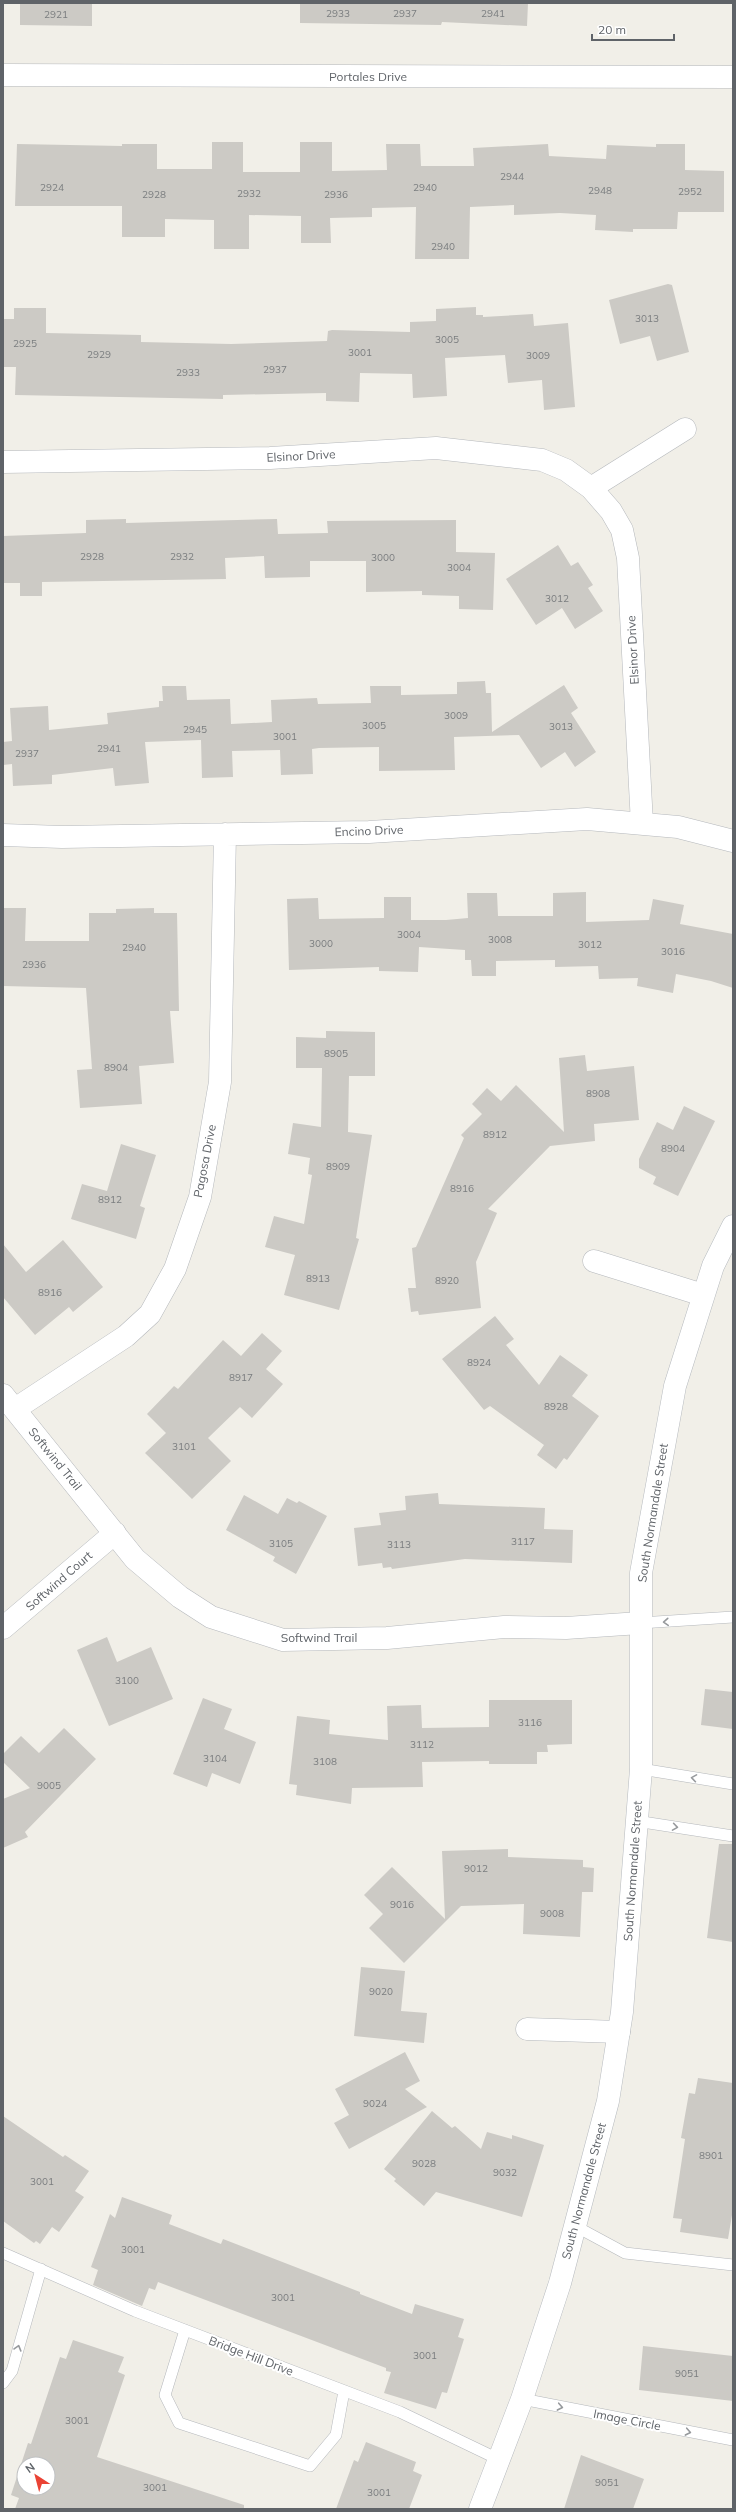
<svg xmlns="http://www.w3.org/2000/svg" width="736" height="2512" viewBox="0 0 736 2512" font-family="Mulish,sans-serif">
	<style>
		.building { fill: #cccac5; fill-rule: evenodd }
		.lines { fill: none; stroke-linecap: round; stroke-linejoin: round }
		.lane-casing { stroke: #b5b8bc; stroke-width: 12 }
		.street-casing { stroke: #b5b8bc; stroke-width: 23 }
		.secondary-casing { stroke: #b6babf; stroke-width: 23 }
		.lane { stroke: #fff; stroke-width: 11 }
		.street { stroke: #fff; stroke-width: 22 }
		.secondary { stroke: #fff; stroke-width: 22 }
		.oneway { stroke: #979a9d }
		.labels { text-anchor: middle; stroke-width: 4; stroke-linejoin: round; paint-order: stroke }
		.number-label { font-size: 10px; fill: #7a7d7f }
		.street-label { font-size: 12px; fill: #5f6368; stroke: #fff }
	</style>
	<rect width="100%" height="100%" fill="#f1efe8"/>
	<path class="building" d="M 20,3 L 92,3 L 92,26 L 20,25 Z
		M 300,3 L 528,3 L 527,26 L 442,22 L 441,25 L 300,23 Z
		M 212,142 L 243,142 L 243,172 L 300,172 L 300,142 L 332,142 L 332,171 L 387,170 L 386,144 L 420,144 L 421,166 L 474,166 L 473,148 L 548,144 L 549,156 L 606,159 L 607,145 L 656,147 L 656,144 L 685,144 L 685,170 L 724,171 L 724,212 L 678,212 L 677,229 L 633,229 L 633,232 L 595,230 L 596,215 L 560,213 L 514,215 L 514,205 L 470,207 L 469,259 L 415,259 L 416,207 L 372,208 L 372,217 L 330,218 L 331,243 L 301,243 L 301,216 L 249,215 L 249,249 L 214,249 L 214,220 L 165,219 L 165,237 L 122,237 L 122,206 L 15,206 L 17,144 L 122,146 L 122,144 L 157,144 L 157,169 L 212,169 Z
		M 668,284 L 672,285 L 689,352 L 657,361 L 650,336 L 620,344 L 609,300 Z
		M 476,307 L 476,315 L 483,315 L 483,317 L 533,314 L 534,326 L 568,323 L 575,407 L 544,410 L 542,380 L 508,383 L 505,355 L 445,358 L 447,396 L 413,398 L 412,374 L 360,373 L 359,402 L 326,401 L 326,393 L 223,395 L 223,399 L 15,395 L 16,367 L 3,367 L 3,319 L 14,319 L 14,308 L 46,308 L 46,333 L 141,335 L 141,342 L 231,344 L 327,341 L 328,331 L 332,330 L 410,332 L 410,322 L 436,321 L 436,309 Z
		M 126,519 L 126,523 L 277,519 L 278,534 L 328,533 L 327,521 L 456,520 L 456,552 L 495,553 L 493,610 L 459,609 L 459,596 L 422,595 L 422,591 L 366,592 L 366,561 L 310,561 L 310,577 L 265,578 L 264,556 L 225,558 L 226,579 L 42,582 L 42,596 L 20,596 L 20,583 L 3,583 L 3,536 L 86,533 L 86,520 Z
		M 558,545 L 571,566 L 578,562 L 593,585 L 588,588 L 603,611 L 575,629 L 562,608 L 536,625 L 506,579 Z
		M 485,681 L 486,693 L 491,693 L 492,732 L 564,685 L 578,708 L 571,713 L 596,752 L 575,767 L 565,752 L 541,768 L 519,735 L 454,737 L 455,770 L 379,771 L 379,747 L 319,748 L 312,749 L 313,774 L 281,775 L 280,750 L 232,751 L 233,777 L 202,778 L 201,740 L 145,742 L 149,783 L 115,786 L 113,768 L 52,775 L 52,784 L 13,786 L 12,764 L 3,765 L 3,742 L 12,741 L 10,708 L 48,706 L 49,730 L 108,724 L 107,713 L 159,707 L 159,701 L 163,701 L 162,686 L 186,686 L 187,700 L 230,699 L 231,724 L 272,722 L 271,700 L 317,698 L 318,704 L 371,703 L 370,686 L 401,686 L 401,695 L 457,694 L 457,682 Z
		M 586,892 L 586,922 L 649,920 L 653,899 L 684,905 L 680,924 L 733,934 L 733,988 L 711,981 L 676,974 L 673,993 L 637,986 L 638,978 L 599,979 L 598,966 L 555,967 L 555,960 L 496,961 L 496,976 L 472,976 L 471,960 L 465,960 L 465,950 L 419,947 L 418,972 L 379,971 L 379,967 L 289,970 L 287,899 L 318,898 L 319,919 L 384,918 L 384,897 L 411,897 L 411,920 L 446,920 L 468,918 L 467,893 L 497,893 L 498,916 L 553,916 L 553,893 Z
		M 3,908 L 26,908 L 25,941 L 89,941 L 89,913 L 116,913 L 116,909 L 154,908 L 154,913 L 177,913 L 179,1011 L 170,1011 L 174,1063 L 139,1066 L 142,1104 L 80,1108 L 77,1070 L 92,1069 L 86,988 L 3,986 Z
		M 326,1031 L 375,1032 L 375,1076 L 349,1076 L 348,1132 L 372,1135 L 356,1238 L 359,1239 L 339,1310 L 284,1295 L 295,1255 L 265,1247 L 274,1216 L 304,1224 L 312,1175 L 308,1174 L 310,1158 L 288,1154 L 293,1123 L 321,1127 L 322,1068 L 296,1068 L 296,1037 L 326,1038 Z
		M 585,1055 L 587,1071 L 634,1066 L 639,1120 L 594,1124 L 595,1141 L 550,1146 L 488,1209 L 497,1213 L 476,1262 L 481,1308 L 419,1315 L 418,1311 L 411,1312 L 408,1288 L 416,1288 L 412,1248 L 416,1247 L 464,1138 L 461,1135 L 482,1114 L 472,1104 L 487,1088 L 501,1101 L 516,1085 L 564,1132 L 559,1058 Z
		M 684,1106 L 715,1121 L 678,1196 L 653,1184 L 656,1177 L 639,1168 L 639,1159 L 657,1122 L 673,1130 Z
		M 121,1144 L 156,1155 L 140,1206 L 145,1208 L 136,1239 L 71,1219 L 82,1184 L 107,1191 Z
		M 63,1240 L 103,1287 L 73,1312 L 69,1307 L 35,1335 L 3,1297 L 3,1244 L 26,1272 Z
		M 495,1316 L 514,1339 L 506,1345 L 539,1385 L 560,1355 L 588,1375 L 572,1396 L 599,1416 L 567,1460 L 564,1458 L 556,1469 L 537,1455 L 544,1445 L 490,1406 L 484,1410 L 442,1359 Z
		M 262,1333 L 282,1351 L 266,1369 L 283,1384 L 252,1418 L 240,1407 L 208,1438 L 231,1461 L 192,1499 L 145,1453 L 166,1433 L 147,1414 L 174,1386 L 178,1389 L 223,1340 L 241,1356 Z
		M 438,1493 L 439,1504 L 545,1508 L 544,1529 L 573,1530 L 572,1563 L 465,1559 L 392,1569 L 391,1567 L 383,1568 L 382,1563 L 358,1566 L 354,1528 L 381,1525 L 379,1513 L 406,1510 L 405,1496 Z
		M 244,1495 L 278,1514 L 287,1498 L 297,1503 L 299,1501 L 327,1516 L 296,1574 L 273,1561 L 275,1557 L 226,1530 Z
		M 107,1637 L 117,1662 L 151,1647 L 173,1699 L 109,1726 L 77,1650 Z
		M 705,1689 L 733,1692 L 733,1729 L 701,1725 Z
		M 203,1698 L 232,1709 L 224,1729 L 256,1742 L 240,1784 L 212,1773 L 207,1787 L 173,1774 Z
		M 489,1700 L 572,1700 L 572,1744 L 547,1745 L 548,1752 L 537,1752 L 537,1764 L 489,1764 L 489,1761 L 422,1762 L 423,1787 L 352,1788 L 351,1804 L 296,1795 L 297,1785 L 289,1784 L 297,1716 L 330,1720 L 329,1734 L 388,1740 L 387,1706 L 421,1705 L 422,1728 L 489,1727 Z
		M 64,1728 L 96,1759 L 25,1832 L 28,1837 L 3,1848 L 3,1799 L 30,1788 L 3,1762 L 3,1754 L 21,1736 L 39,1753 Z
		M 719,1844 L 733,1844 L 733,1942 L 707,1938 Z
		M 508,1849 L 508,1857 L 583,1860 L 583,1867 L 594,1868 L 593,1892 L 582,1892 L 580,1937 L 523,1934 L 524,1904 L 461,1906 L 404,1963 L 369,1928 L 383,1914 L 364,1895 L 392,1867 L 445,1919 L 442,1851 Z
		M 361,1967 L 405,1971 L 401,2011 L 427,2013 L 424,2043 L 354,2036 Z
		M 405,2052 L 420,2081 L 405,2089 L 427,2107 L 349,2149 L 334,2123 L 349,2115 L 335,2089 Z
		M 698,2078 L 733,2083 L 733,2209 L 728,2239 L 680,2232 L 682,2219 L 673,2218 L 685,2139 L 681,2138 L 689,2093 L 695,2094 Z
		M 432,2111 L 452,2128 L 455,2126 L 481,2149 L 487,2132 L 512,2139 L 512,2135 L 544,2145 L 522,2217 L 436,2192 L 424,2206 L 394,2181 L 396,2179 L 384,2169 Z
		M 3,2116 L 63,2157 L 65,2155 L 89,2171 L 75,2191 L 84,2197 L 59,2232 L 52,2227 L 40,2244 L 36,2241 L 34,2243 L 3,2221 Z
		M 122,2197 L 172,2215 L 169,2224 L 221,2244 L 223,2239 L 360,2292 L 360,2294 L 412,2314 L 415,2304 L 464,2319 L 458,2337 L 464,2339 L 447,2393 L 442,2392 L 436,2409 L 384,2393 L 391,2372 L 386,2371 L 386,2368 L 158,2282 L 155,2290 L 149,2288 L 142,2306 L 93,2285 L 98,2270 L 91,2267 L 110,2214 L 115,2218 Z
		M 73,2340 L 124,2357 L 118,2372 L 125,2375 L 97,2457 L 244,2505 L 244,2509 L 15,2509 L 19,2498 L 11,2495 L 28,2443 L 31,2444 L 60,2357 L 66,2359 ZM 24,2464 L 48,2464 L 48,2488 L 24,2488 Z
		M 643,2346 L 733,2356 L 733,2401 L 639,2390 Z
		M 366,2442 L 416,2462 L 413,2471 L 422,2475 L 409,2509 L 336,2509 L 354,2460 L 358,2462 Z
		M 581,2455 L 644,2479 L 633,2509 L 564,2509 Z"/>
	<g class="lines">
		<defs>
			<path id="lane" d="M 640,1623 L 733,1617
				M 641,1769 L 733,1784
				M 636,1821 L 733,1836
				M 575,2226 L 625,2253 L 733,2265
				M 3,2253 L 135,2311 L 400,2412 L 498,2459
				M 185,2330 L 165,2395 L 179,2423 L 310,2466 L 336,2435 L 344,2391
				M 3,2383 L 12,2371 L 41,2269
				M 522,2399 L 733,2440"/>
			<path id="street" d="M 3,75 L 733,77
				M 3,462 L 270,458 L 436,448 L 542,460 L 566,470 L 591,488 L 611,511 L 622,530 L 628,558 L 642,824
				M 591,488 L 685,429
				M 3,835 L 62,837 L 369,832 L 587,819 L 678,827 L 733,841
				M 594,1261 L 703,1295
				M 3,1395 L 135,1559 L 180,1597 L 211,1617 L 283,1640 L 387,1638 L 504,1627 L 566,1628 L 640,1623
				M 15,1409 L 126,1336 L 150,1314 L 175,1269 L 200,1197 L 220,1082 L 225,834
				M 3,1628 L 115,1533
				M 527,2029 L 619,2032"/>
			<path id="secondary" d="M 480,2509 L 522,2399 L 560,2283 L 608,2101 L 622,2012 L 641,1769 L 641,1573 L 675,1386 L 713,1266 L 733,1226"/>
		</defs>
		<use href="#lane" class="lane-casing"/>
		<use href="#street" class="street-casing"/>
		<use href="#secondary" class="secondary-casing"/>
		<use href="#lane" class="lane"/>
		<use href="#street" class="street"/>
		<use href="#secondary" class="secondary"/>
	</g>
	<defs><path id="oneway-chevron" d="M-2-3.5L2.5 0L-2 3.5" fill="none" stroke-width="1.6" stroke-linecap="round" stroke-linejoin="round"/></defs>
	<g class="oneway">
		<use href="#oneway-chevron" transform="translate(666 1622) rotate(176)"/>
		<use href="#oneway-chevron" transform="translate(694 1778) rotate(-171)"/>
		<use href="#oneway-chevron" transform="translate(675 1827) rotate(9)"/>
		<use href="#oneway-chevron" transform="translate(18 2348) rotate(-74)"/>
		<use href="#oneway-chevron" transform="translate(560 2407) rotate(11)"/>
		<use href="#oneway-chevron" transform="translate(688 2432) rotate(11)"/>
	</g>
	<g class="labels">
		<g class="number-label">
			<text x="338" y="17">2933</text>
			<text x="405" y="17">2937</text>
			<text x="493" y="17">2941</text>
			<text x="56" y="18">2921</text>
			<text x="512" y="180">2944</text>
			<text x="52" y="191">2924</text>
			<text x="425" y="191">2940</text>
			<text x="600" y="194">2948</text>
			<text x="690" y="195">2952</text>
			<text x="249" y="197">2932</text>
			<text x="154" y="198">2928</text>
			<text x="336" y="198">2936</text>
			<text x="443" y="250">2940</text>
			<text x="647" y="322">3013</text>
			<text x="447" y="343">3005</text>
			<text x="25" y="347">2925</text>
			<text x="360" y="356">3001</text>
			<text x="99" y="358">2929</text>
			<text x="538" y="359">3009</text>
			<text x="275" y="373">2937</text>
			<text x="188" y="376">2933</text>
			<text x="92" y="560">2928</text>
			<text x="182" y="560">2932</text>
			<text x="383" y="561">3000</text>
			<text x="459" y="571">3004</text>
			<text x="557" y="602">3012</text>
			<text x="456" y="719">3009</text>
			<text x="374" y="729">3005</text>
			<text x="561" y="730">3013</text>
			<text x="195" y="733">2945</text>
			<text x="285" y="740">3001</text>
			<text x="109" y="752">2941</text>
			<text x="27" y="757">2937</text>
			<text x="409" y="938">3004</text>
			<text x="500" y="943">3008</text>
			<text x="321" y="947">3000</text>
			<text x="590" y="948">3012</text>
			<text x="134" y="951">2940</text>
			<text x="673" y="955">3016</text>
			<text x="34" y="968">2936</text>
			<text x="336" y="1057">8905</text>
			<text x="116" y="1071">8904</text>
			<text x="598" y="1097">8908</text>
			<text x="495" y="1138">8912</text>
			<text x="673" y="1152">8904</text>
			<text x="338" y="1170">8909</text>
			<text x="462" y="1192">8916</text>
			<text x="110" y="1203">8912</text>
			<text x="318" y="1282">8913</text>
			<text x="447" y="1284">8920</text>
			<text x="50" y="1296">8916</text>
			<text x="479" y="1366">8924</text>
			<text x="241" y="1381">8917</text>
			<text x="556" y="1410">8928</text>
			<text x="184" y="1450">3101</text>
			<text x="523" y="1545">3117</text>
			<text x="281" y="1547">3105</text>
			<text x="399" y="1548">3113</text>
			<text x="127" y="1684">3100</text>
			<text x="530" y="1726">3116</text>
			<text x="422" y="1748">3112</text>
			<text x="215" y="1762">3104</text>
			<text x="325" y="1765">3108</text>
			<text x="49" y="1789">9005</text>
			<text x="476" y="1872">9012</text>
			<text x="402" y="1908">9016</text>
			<text x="552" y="1917">9008</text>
			<text x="381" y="1995">9020</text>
			<text x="375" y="2107">9024</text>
			<text x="711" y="2159">8901</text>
			<text x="424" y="2167">9028</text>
			<text x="505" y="2176">9032</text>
			<text x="42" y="2185">3001</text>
			<text x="133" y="2253">3001</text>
			<text x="283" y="2301">3001</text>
			<text x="425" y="2359">3001</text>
			<text x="687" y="2377">9051</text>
			<text x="77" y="2424">3001</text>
			<text x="607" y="2486">9051</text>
			<text x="155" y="2491">3001</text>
			<text x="379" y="2496">3001</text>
		</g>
		<g class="street-label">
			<text x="368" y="81">Portales Drive</text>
			<text transform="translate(301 456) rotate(-3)" y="4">Elsinor Drive</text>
			<text transform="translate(633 650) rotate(-93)" y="4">Elsinor Drive</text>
			<text transform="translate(369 831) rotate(-2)" y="4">Encino Drive</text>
			<text transform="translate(205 1161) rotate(-79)" y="4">Pagosa Drive</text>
			<text transform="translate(55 1459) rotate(51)" y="4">Softwind Trail</text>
			<text transform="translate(653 1513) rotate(-81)" y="4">South Normandale Street</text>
			<text transform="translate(59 1581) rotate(-41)" y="4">Softwind Court</text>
			<text x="319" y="1642">Softwind Trail</text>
			<text transform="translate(633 1871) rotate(-86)" y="4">South Normandale Street</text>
			<text transform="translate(584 2191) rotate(-75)" y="4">South Normandale Street</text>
			<text transform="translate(251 2356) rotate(21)" y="4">Bridge Hill Drive</text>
			<text transform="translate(627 2420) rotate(11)" y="4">Image Circle</text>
		</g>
	</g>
	<rect width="736" height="2512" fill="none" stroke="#5f6368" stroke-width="8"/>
	<g transform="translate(36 2476) rotate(324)"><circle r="19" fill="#ffffff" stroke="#bfc1c3"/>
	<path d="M0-3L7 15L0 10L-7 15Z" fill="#ea4335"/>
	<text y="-6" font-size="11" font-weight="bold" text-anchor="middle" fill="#5f6368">N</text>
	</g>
	<path d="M592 34v6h82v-6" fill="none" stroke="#5f6368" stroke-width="2"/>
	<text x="598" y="34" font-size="12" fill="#5f6368" stroke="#ffffff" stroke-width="3" paint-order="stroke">20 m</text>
</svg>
